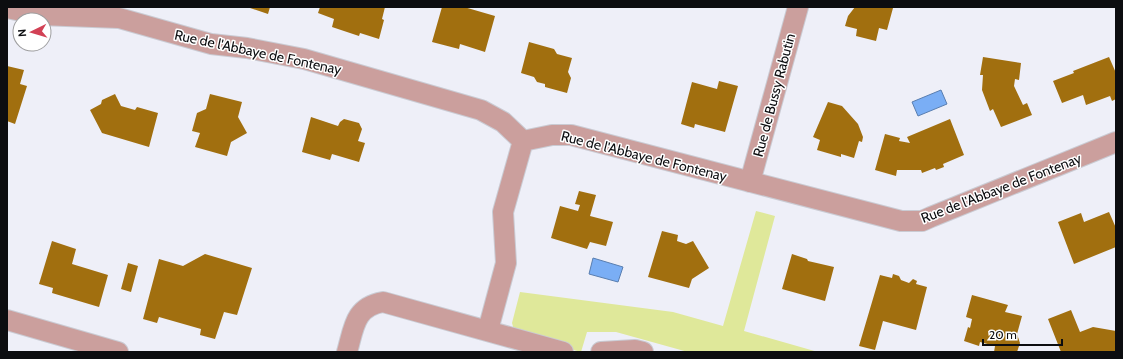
<svg xmlns="http://www.w3.org/2000/svg" width="1123" height="359" viewBox="0 0 1123 359" font-family="Cabin,sans-serif">
	<style>
		.green { fill: #dfe89a }
		.water { fill: #7aaef5; stroke: #597eb0 }
		.building { fill: #a16f0f }
		.lines { fill: none; stroke-linecap: round; stroke-linejoin: round }
		.street-casing { stroke: #cacbd3; stroke-width: 22 }
		.street { stroke: #cb9f9d; stroke-width: 20 }
		.labels { text-anchor: middle; stroke-width: 3; stroke-linejoin: round; paint-order: stroke }
		.street-label { font-size: 14px; fill: #0c0d10; stroke: #fff }
	</style>
	<rect width="100%" height="100%" fill="#eeeff8"/>
	<path class="green" d="M 756,211 L 775,216 L 744,331 L 818,352 L 688,352 L 616,332 L 587,332 L 581,352 L 522,336 L 514,330 L 512,323 L 520,292 L 673,312 L 723,326 Z"/>
	<path class="water" d="M 941,90 L 947,104 L 918,116 L 912,102 Z
		M 593,258 L 623,267 L 618,282 L 589,274 Z"/>
	<path class="building" d="M 250,7 L 270,7 L 268,14 L 250,8 Z
		M 320,7 L 385,7 L 382,19 L 384,20 L 379,39 L 360,33 L 359,36 L 332,27 L 334,19 L 318,13 Z
		M 442,7 L 464,7 L 495,16 L 485,52 L 460,44 L 459,49 L 432,42 Z
		M 855,7 L 893,8 L 887,30 L 879,28 L 876,41 L 856,36 L 857,29 L 845,26 L 848,16 Z
		M 529,42 L 554,49 L 557,54 L 572,58 L 568,72 L 571,78 L 567,93 L 545,87 L 545,84 L 537,82 L 534,77 L 521,73 Z
		M 983,57 L 1021,63 L 1019,80 L 1015,79 L 1014,86 L 1023,105 L 1027,103 L 1032,115 L 1001,127 L 993,109 L 990,111 L 982,90 L 983,75 L 980,75 Z
		M 1109,57 L 1116,73 L 1116,99 L 1112,101 L 1110,96 L 1086,105 L 1083,95 L 1062,103 L 1053,81 L 1074,73 L 1073,71 Z
		M 7,66 L 24,70 L 20,84 L 27,86 L 15,124 L 7,121 Z
		M 719,81 L 738,86 L 725,132 L 695,124 L 694,128 L 681,124 L 692,82 L 717,89 Z
		M 115,94 L 121,106 L 135,110 L 137,107 L 158,113 L 149,147 L 102,133 L 90,110 L 101,104 L 102,100 Z
		M 210,94 L 242,102 L 238,117 L 247,133 L 231,142 L 227,156 L 195,147 L 200,133 L 192,131 L 197,113 L 206,109 Z
		M 828,102 L 842,106 L 858,124 L 863,137 L 862,142 L 859,141 L 854,158 L 841,154 L 841,157 L 817,150 L 820,140 L 813,137 Z
		M 311,117 L 338,126 L 340,122 L 344,119 L 359,123 L 362,129 L 358,141 L 365,143 L 359,162 L 332,154 L 330,160 L 302,152 Z
		M 950,119 L 964,155 L 943,164 L 944,167 L 936,170 L 935,168 L 922,173 L 921,170 L 897,170 L 896,176 L 875,170 L 885,134 L 900,138 L 899,141 L 910,143 L 907,137 Z
		M 579,191 L 596,195 L 590,216 L 613,222 L 606,246 L 590,242 L 587,249 L 551,238 L 560,206 L 578,211 L 580,205 L 575,204 Z
		M 1109,212 L 1116,228 L 1116,247 L 1074,264 L 1058,222 L 1081,213 L 1084,222 Z
		M 662,231 L 678,235 L 677,241 L 686,244 L 693,241 L 709,268 L 692,279 L 689,288 L 648,277 Z
		M 52,241 L 76,249 L 72,264 L 108,275 L 99,307 L 52,293 L 53,288 L 39,284 Z
		M 205,254 L 252,268 L 237,315 L 224,312 L 215,339 L 200,335 L 201,329 L 159,317 L 157,323 L 143,319 L 159,259 L 183,266 Z
		M 792,254 L 807,259 L 808,261 L 834,267 L 825,301 L 782,289 Z
		M 128,263 L 138,266 L 131,292 L 121,289 Z
		M 893,274 L 899,276 L 901,280 L 909,283 L 913,279 L 917,281 L 916,284 L 927,287 L 916,330 L 883,321 L 875,350 L 859,346 L 880,275 L 892,278 Z
		M 972,295 L 1008,305 L 1005,312 L 1022,316 L 1017,334 L 1020,343 L 1017,352 L 994,352 L 995,346 L 980,342 L 979,346 L 964,341 L 968,327 L 970,328 L 972,319 L 966,317 Z
		M 1071,310 L 1080,332 L 1093,327 L 1116,331 L 1116,352 L 1061,352 L 1048,319 Z"/>
	<g class="lines">
		<defs>
			<path id="street" d="M 7,8 L 40,15 L 119,18 L 211,44 L 247,48 L 304,59 L 481,110 L 503,122 L 523,141 L 552,135 L 571,135 L 901,221 L 922,221 L 931,217 L 1116,142
				M 750,182 L 798,7
				M 7,320 L 118,352
				M 488,330 L 506,263 L 503,212 L 523,141
				M 347,352 C 354,328 354,307 383,302 L 563,352
				M 601,352 L 635,350 L 643,352"/>
		</defs>
		<use href="#street" class="street-casing"/>
		<use href="#street" class="street"/>
	</g>
	<g class="labels">
		<g class="street-label">
			<text transform="translate(258 52) rotate(12)" y="5">Rue de l'Abbaye de Fontenay</text>
			<text transform="translate(774 95) rotate(-75)" y="5">Rue de Bussy Rabutin</text>
			<text transform="translate(644 156) rotate(14)" y="5">Rue de l'Abbaye de Fontenay</text>
			<text transform="translate(1001 188) rotate(-21)" y="5">Rue de l'Abbaye de Fontenay</text>
		</g>
	</g>
	<rect width="1123" height="359" fill="none" stroke="#0c0d10" stroke-width="16"/>
	<g transform="translate(32 32) rotate(265)"><circle r="19" fill="#ffffff" stroke="#9e9e9f"/>
	<path d="M0-3L7 15L0 10L-7 15Z" fill="#d24155"/>
	<text y="-6" font-size="11" font-weight="bold" text-anchor="middle" fill="#0c0d10">N</text>
	</g>
	<path d="M983 339v6h79v-6" fill="none" stroke="#0c0d10" stroke-width="2"/>
	<text x="989" y="339" font-size="12" fill="#0c0d10" stroke="#ffffff" stroke-width="3" paint-order="stroke">20 m</text>
</svg>
